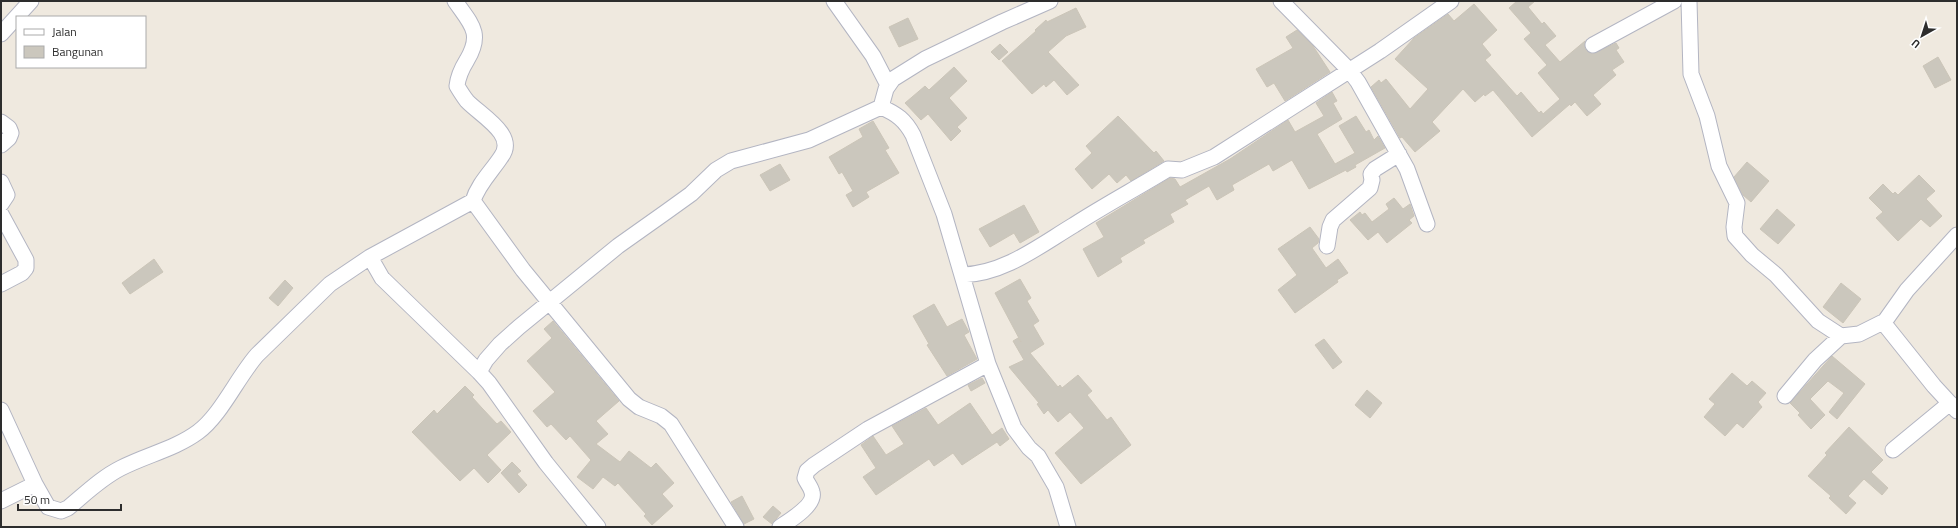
<svg xmlns="http://www.w3.org/2000/svg" width="1958" height="528" viewBox="0 0 1958 528" font-family="'Titillium Web',sans-serif">
	<style>
		.building { fill: #cbc7bd; stroke: #cbc5b8 }
		.lines { fill: none; stroke-linecap: round; stroke-linejoin: round }
		.street-casing { stroke: #b3b5c2; stroke-width: 17 }
		.street { stroke: #fff; stroke-width: 15 }
	</style>
	<rect width="100%" height="100%" fill="#efe9df"/>
	<path class="building" d="M 1517,1 L 1535,1 L 1528,7 L 1542,24 L 1544,22 L 1556,36 L 1545,45 L 1560,62 L 1585,41 L 1585,49 L 1592,54 L 1616,43 L 1619,48 L 1616,50 L 1624,62 L 1612,70 L 1616,75 L 1593,95 L 1601,104 L 1587,116 L 1575,102 L 1571,106 L 1570,104 L 1532,137 L 1493,90 L 1485,96 L 1484,94 L 1475,102 L 1463,89 L 1432,122 L 1440,131 L 1415,152 L 1402,137 L 1400,138 L 1371,87 L 1379,80 L 1381,83 L 1386,79 L 1410,109 L 1428,89 L 1395,59 L 1414,38 L 1448,14 L 1454,21 L 1474,4 L 1497,30 L 1482,44 L 1491,55 L 1485,60 L 1517,96 L 1521,92 L 1539,113 L 1541,111 L 1543,114 L 1560,99 L 1538,73 L 1547,65 L 1524,39 L 1531,33 L 1509,8 Z
		M 1076,8 L 1086,27 L 1066,36 L 1048,52 L 1079,85 L 1067,95 L 1054,80 L 1046,87 L 1044,84 L 1032,94 L 1002,61 L 1036,31 L 1035,30 L 1046,20 L 1047,22 Z
		M 908,18 L 918,39 L 899,47 L 889,27 Z
		M 1297,30 L 1313,46 L 1330,72 L 1285,101 L 1274,83 L 1267,87 L 1256,69 L 1293,48 L 1286,37 Z
		M 1000,44 L 1008,52 L 999,60 L 991,52 Z
		M 1938,57 L 1951,80 L 1935,88 L 1923,66 Z
		M 954,67 L 967,81 L 949,98 L 967,118 L 957,127 L 961,131 L 951,141 L 928,114 L 921,120 L 905,103 L 925,86 L 929,90 Z
		M 1332,92 L 1337,101 L 1333,103 L 1342,119 L 1317,134 L 1335,164 L 1355,153 L 1339,126 L 1356,116 L 1366,132 L 1369,130 L 1374,140 L 1378,136 L 1385,148 L 1355,165 L 1356,167 L 1347,172 L 1346,170 L 1309,189 L 1292,160 L 1273,171 L 1269,164 L 1232,185 L 1234,190 L 1217,200 L 1209,186 L 1185,200 L 1188,204 L 1170,214 L 1174,222 L 1143,240 L 1145,243 L 1120,258 L 1122,262 L 1098,277 L 1083,249 L 1104,237 L 1096,223 L 1170,178 L 1175,179 L 1180,187 L 1230,159 L 1288,120 L 1295,132 L 1324,116 L 1316,103 Z
		M 1118,116 L 1154,153 L 1156,151 L 1164,161 L 1131,181 L 1126,175 L 1117,183 L 1109,174 L 1092,189 L 1075,169 L 1092,153 L 1086,146 Z
		M 873,121 L 889,148 L 885,150 L 899,173 L 866,192 L 869,197 L 853,207 L 846,195 L 853,191 L 842,172 L 839,174 L 829,157 L 863,137 L 859,129 Z
		M 1747,162 L 1769,181 L 1751,202 L 1743,195 L 1734,177 Z
		M 780,164 L 790,180 L 770,191 L 760,175 Z
		M 1919,175 L 1935,191 L 1926,199 L 1942,216 L 1930,227 L 1921,219 L 1898,241 L 1876,218 L 1883,212 L 1869,198 L 1883,184 L 1893,194 L 1895,192 L 1898,195 Z
		M 1394,198 L 1403,209 L 1410,204 L 1414,216 L 1409,220 L 1412,223 L 1387,243 L 1378,232 L 1368,240 L 1350,220 L 1360,212 L 1362,215 L 1365,213 L 1372,222 L 1389,209 L 1386,204 Z
		M 1024,205 L 1039,232 L 1020,243 L 1014,233 L 990,247 L 979,229 Z
		M 1777,209 L 1795,225 L 1778,244 L 1760,229 Z
		M 1310,227 L 1319,239 L 1318,243 L 1312,248 L 1326,268 L 1338,259 L 1348,273 L 1337,280 L 1338,282 L 1295,313 L 1278,290 L 1297,275 L 1278,249 Z
		M 154,259 L 163,272 L 130,294 L 122,283 Z
		M 1020,279 L 1031,298 L 1027,301 L 1039,321 L 1033,325 L 1044,344 L 1030,353 L 1058,387 L 1060,385 L 1062,388 L 1078,375 L 1092,391 L 1087,395 L 1107,420 L 1111,417 L 1131,445 L 1081,484 L 1055,453 L 1084,428 L 1070,412 L 1058,422 L 1048,410 L 1044,414 L 1037,404 L 1039,403 L 1009,367 L 1024,360 L 1013,341 L 1018,338 L 1021,342 L 995,293 Z
		M 285,280 L 293,288 L 278,306 L 269,298 Z
		M 1841,283 L 1861,299 L 1843,323 L 1823,307 Z
		M 934,304 L 947,327 L 962,319 L 969,332 L 964,335 L 977,359 L 947,376 L 927,345 L 929,344 L 913,316 Z
		M 553,321 L 619,401 L 596,421 L 608,434 L 596,444 L 620,462 L 629,451 L 651,468 L 656,463 L 674,483 L 662,494 L 673,506 L 652,525 L 644,516 L 646,514 L 618,483 L 615,486 L 603,477 L 593,489 L 577,477 L 591,460 L 570,436 L 566,440 L 551,424 L 547,427 L 533,411 L 555,392 L 527,361 L 552,338 L 544,329 Z
		M 1324,339 L 1342,362 L 1333,369 L 1315,345 Z
		M 1832,356 L 1865,384 L 1837,419 L 1829,412 L 1844,393 L 1828,381 L 1810,399 L 1825,415 L 1811,429 L 1798,415 L 1800,413 L 1790,403 Z
		M 1732,373 L 1747,386 L 1752,381 L 1766,393 L 1758,402 L 1762,407 L 1743,428 L 1737,423 L 1725,436 L 1704,417 L 1715,404 L 1709,399 Z
		M 982,378 L 985,383 L 971,391 L 968,385 Z
		M 465,386 L 474,395 L 472,397 L 482,408 L 497,424 L 501,421 L 511,432 L 487,455 L 501,470 L 488,483 L 474,468 L 460,481 L 412,432 L 434,410 L 437,414 Z
		M 1367,390 L 1382,403 L 1370,418 L 1355,405 Z
		M 970,403 L 992,435 L 1002,428 L 1009,439 L 1000,446 L 997,442 L 962,465 L 953,453 L 934,466 L 929,459 L 876,495 L 863,477 L 876,468 L 861,445 L 873,436 L 886,455 L 904,444 L 892,426 L 926,408 L 938,425 Z
		M 1849,427 L 1883,460 L 1871,472 L 1888,488 L 1882,495 L 1864,479 L 1848,496 L 1856,503 L 1846,514 L 1829,498 L 1831,496 L 1808,476 L 1827,455 L 1825,453 Z
		M 512,462 L 521,471 L 517,474 L 527,485 L 519,493 L 501,473 Z
		M 742,496 L 754,519 L 744,524 L 731,502 Z
		M 773,506 L 781,513 L 772,524 L 763,517 Z"/>
	<g class="lines">
		<defs>
			<path id="street" d="M 455,1 C 471,24 483,33 467,60 C 462,68 458,76 457,86 C 460,91 463,96 467,101 C 480,115 518,135 501,157 C 492,171 478,184 473,201
				M 834,1 L 873,56 L 888,85
				M 1281,1 L 1349,70 L 1358,82 L 1407,169 L 1427,224
				M 1689,1 L 1691,74 L 1707,116 L 1719,166 L 1737,203 L 1734,227 L 1735,236 L 1752,255 L 1776,275 L 1818,321 L 1841,336
				M 1,34 L 31,1
				M 1593,45 L 1674,1
				M 881,107 L 886,89 L 893,79 L 925,59 L 1002,22 L 1050,1
				M 1,122 L 9,128 L 11,133 L 9,138 L 1,145
				M 1,182 L 7,195 L 1,204
				M 1,214 L 26,260 L 26,268 L 22,273 L 1,284
				M 1957,235 L 1907,290 L 1885,321 L 1886,326 L 1934,386 L 1957,411
				M 1327,246 L 1330,227 L 1333,220 L 1370,188 L 1372,180 L 1371,174 L 1375,169 L 1399,154
				M 370,257 L 382,278 L 479,372
				M 962,275 C 1004,274 1039,246 1074,225 C 1105,205 1137,188 1168,169 L 1182,170 L 1214,157 L 1380,51 L 1451,1
				M 1785,396 L 1815,360 L 1841,336 L 1859,334 L 1885,321
				M 1,410 L 35,484
				M 1893,450 L 1950,403
				M 1,501 L 35,484 L 48,507 L 61,511 L 68,508 C 85,494 101,478 121,468 C 146,455 175,449 198,432 C 221,415 237,378 257,355 L 330,284 L 370,257 L 473,201 L 523,270 L 629,399 L 639,407 L 661,416 L 671,424 L 736,527
				M 598,527 L 546,463 L 489,383 L 479,372 L 486,360 L 500,344 L 519,327 L 618,246 L 666,212 L 691,194 L 716,170 L 731,161 L 809,140 L 881,107 C 897,114 905,120 913,135 L 944,214 L 988,364 L 1014,428 L 1029,448 L 1038,456 L 1056,487 L 1068,527
				M 780,527 C 789,521 816,505 812,492 C 811,487 807,483 805,478 L 807,471 L 814,465 L 868,429 L 988,364"/>
		</defs>
		<use href="#street" class="street-casing"/>
		<use href="#street" class="street"/>
	</g>
	<rect width="1958" height="528" fill="none" stroke="#2d2d2d" stroke-width="4"/>
	<rect x="16" y="16" width="130" height="52" fill="#ffffff" stroke="#ababab"/>
	<rect x="24" y="29" width="20" height="6" fill="#ffffff" stroke="#ababab"/>
	<text x="52" y="36" font-size="12" fill="#2d2d2d">Jalan</text>
	<rect x="24" y="46" width="20" height="12" fill="#cbc7bd" stroke="#ababab"/>
	<text x="52" y="56" font-size="12" fill="#2d2d2d">Bangunan</text>
	<g transform="translate(1922 36) rotate(219)" stroke="#ffffff" stroke-width="3" paint-order="stroke">
	<path d="M0-3L7 15L0 10L-7 15Z" fill="#2d2d2d"/>
	<text y="-6" font-size="11" font-weight="bold" text-anchor="middle" fill="#2d2d2d">U</text>
	</g>
	<path d="M18 504v6h103v-6" fill="none" stroke="#2d2d2d" stroke-width="2"/>
	<text x="24" y="504" font-size="12" fill="#2d2d2d" stroke="#ffffff" stroke-width="3" paint-order="stroke">50 m</text>
</svg>
